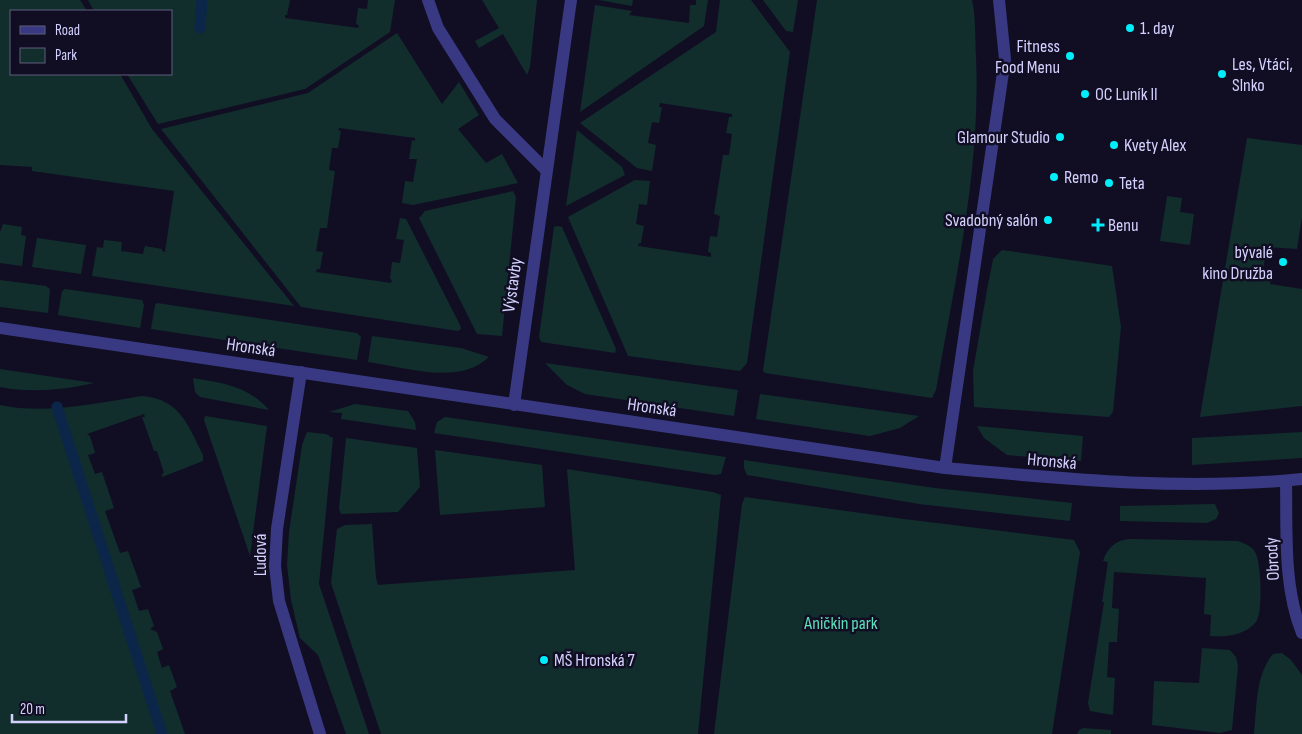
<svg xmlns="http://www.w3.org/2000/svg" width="1302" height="734" viewBox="0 0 1302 734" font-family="'Sofia Sans Condensed',sans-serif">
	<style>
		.green { fill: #112e2c }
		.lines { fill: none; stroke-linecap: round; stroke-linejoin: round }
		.stream { stroke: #0c264a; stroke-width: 11 }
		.service { stroke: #393983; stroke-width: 12 }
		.minor { stroke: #393983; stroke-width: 12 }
		.poi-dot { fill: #00eefc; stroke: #110e24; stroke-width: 2 }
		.labels { text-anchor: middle; stroke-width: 5; stroke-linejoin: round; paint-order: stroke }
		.poi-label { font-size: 18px; fill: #d4d1ff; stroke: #110e24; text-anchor: start }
		.street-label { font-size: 18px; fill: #d4d1ff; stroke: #110e24 }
		.park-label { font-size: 18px; fill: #5ce0b9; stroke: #110e24 }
	</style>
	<rect width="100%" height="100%" fill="#110e24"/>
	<path class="green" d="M 0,0 L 80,0 L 87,11 L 11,11 L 11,74 L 120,74 L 152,129 L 294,306 L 92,276 L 97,247 L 103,248 L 104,240 L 122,242 L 121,251 L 143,254 L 145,246 L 162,249 L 162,251 L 165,252 L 174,191 L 32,171 L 32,167 L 0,165 Z
		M 88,0 L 290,0 L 287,15 L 285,15 L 285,18 L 358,28 L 359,25 L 356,24 L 358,8 L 367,9 L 368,0 L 395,0 L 390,32 L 305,89 L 158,124 L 127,74 L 171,74 L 171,11 L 94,11 Z
		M 482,0 L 537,0 L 530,67 L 527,75 L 503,34 L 479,48 L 475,41 L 499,28 Z
		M 599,0 L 633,0 L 632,6 Z
		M 696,0 L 708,0 L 704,26 L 580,112 L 595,5 L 632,11 L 629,15 L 689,23 L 690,5 L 696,5 Z
		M 720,0 L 751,0 L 790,52 L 747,363 L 740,371 L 628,356 L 568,217 L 635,180 L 650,181 L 647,205 L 639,204 L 636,224 L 644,226 L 641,243 L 639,243 L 638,246 L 711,257 L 711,253 L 708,252 L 710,236 L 717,237 L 720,216 L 714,214 L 723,155 L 729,155 L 732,134 L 726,133 L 729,117 L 732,117 L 732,114 L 660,103 L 659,107 L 662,107 L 659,123 L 652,122 L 648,143 L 656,145 L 652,171 L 637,168 L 580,123 L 716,32 Z
		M 763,0 L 798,0 L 793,32 L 786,31 Z
		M 817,0 L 972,0 C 976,18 975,38 976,57 C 981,169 955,280 936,390 L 932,398 L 765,373 L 763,371 Z
		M 397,33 L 442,104 L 459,82 L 479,115 L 458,129 L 486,163 L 502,154 L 518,183 L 413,205 L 402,203 L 405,181 L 413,182 L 417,159 L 409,159 L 412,140 L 415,141 L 415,138 L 339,128 L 338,130 L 341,131 L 338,148 L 332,148 L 329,170 L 335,171 L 327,228 L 320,228 L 316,251 L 323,252 L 320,269 L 317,269 L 316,272 L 391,283 L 392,280 L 390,279 L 392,262 L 400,263 L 404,240 L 396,239 L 400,218 L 406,219 L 460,325 L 461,329 L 458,331 L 301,307 L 161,129 L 308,93 Z
		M 577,130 L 622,167 L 625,175 L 566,206 Z
		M 1247,138 L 1302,145 L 1302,217 L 1297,249 L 1267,247 L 1262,275 L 1271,276 L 1270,284 L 1302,289 L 1302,406 L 1200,417 Z
		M 513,191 L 516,197 L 502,336 L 477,334 L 419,218 L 425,211 Z
		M 1167,196 L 1182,198 L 1180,212 L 1194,214 L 1190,245 L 1160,241 Z
		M 3,224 L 22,227 L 21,235 L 26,236 L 22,266 L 0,263 L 0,232 Z
		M 558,226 L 562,227 L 616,349 L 615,353 L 541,342 L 539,337 L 554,227 Z
		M 37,238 L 86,245 L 81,274 L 32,267 Z
		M 1002,250 L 1112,266 L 1121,327 L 1113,412 L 1109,417 L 974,407 L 973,371 L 987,290 L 993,259 Z
		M 0,280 L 46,286 L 50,289 L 48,313 L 0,307 Z
		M 65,289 L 142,300 L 144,305 L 140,328 L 58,315 L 62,291 Z
		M 157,303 L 357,333 L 361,337 L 357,360 L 151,329 L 155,305 Z
		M 372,336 L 461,348 L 489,357 C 459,386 405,367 368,362 Z
		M 545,363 L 738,390 L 734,416 L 585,394 L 567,385 Z
		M 0,369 L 94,383 C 64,390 30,393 0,387 Z
		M 193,378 C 223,383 248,386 269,410 L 200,397 L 195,392 Z
		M 760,394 L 919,416 L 900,428 L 870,436 L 756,419 Z
		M 142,396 C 180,399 188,425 203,455 L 203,461 L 162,477 L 162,474 L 164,473 L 157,451 L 154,451 L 142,417 L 145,417 L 144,414 L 87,434 L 90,436 L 95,453 L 88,455 L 95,474 L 102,472 L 114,508 L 105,511 L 120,553 L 128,551 L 141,587 L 132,590 L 139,611 L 148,609 L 154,626 L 150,629 L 157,632 L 163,649 L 157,652 L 162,668 L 169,665 L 177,687 L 170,691 L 185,734 L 0,734 L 0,405 C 46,415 97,403 142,396 Z
		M 355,404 L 408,411 L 415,422 L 416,430 L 341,419 L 342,413 L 329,412 Z
		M 205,416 L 267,426 L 250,556 L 204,420 Z
		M 445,417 L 726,457 L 721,474 L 715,475 L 434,433 L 437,422 Z
		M 977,426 L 1083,436 L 1081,461 L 1007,455 L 984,438 Z
		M 307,432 L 326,434 L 333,438 L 319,584 L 369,734 L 346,734 L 318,655 L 300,638 L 291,600 L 287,565 L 289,532 L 302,445 Z
		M 1302,432 L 1302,458 L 1192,465 L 1192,438 Z
		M 346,438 L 417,448 L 420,487 L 398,512 L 341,514 L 339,509 Z
		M 435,450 L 542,465 L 545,507 L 440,515 Z
		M 744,460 L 935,488 L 1072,503 L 1070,521 L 919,504 L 747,475 L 744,468 Z
		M 567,469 L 713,492 L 721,495 L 698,734 L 381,734 L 331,583 L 337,529 L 345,525 L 372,524 L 376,578 L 378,585 L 575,570 Z
		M 745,497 L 904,519 L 1074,540 L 1080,552 L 1052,734 L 714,734 L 742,504 Z
		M 1215,504 L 1219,513 L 1216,519 L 1207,523 L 1120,521 L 1120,506 Z
		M 1129,539 L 1238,541 C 1245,544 1253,546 1256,554 C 1261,565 1263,613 1256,622 C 1244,636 1226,637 1210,636 L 1211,615 L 1204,614 L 1206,578 L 1114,572 L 1112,608 L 1119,609 L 1117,642 L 1109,642 L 1107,677 L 1115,678 L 1113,715 L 1090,711 L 1088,703 L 1104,602 L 1102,602 L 1108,562 L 1103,561 C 1107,548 1116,540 1129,539 Z
		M 1202,648 L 1230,650 L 1236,657 L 1238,666 L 1232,730 L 1220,733 L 1152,725 L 1154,681 L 1199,683 Z
		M 1282,653 L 1291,660 L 1302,675 L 1302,734 L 1254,734 C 1257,708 1255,675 1273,654 Z
		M 1083,728 L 1111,730 L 1111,734 L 1077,734 L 1079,730 Z"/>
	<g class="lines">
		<path class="stream" d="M 200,28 L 202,0
			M 57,407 L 162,734"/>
		<path class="service" d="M 945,468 L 1005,59 L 999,0"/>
		<path class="minor" d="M 428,0 L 438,28 L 495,119 L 546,170
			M 0,328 L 945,468 C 1064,479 1183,491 1302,479
			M 301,372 L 277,529 L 275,566 L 279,601 L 320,734
			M 514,405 L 571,0
			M 1286,481 C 1287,531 1283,586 1302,633"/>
	</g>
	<g class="poi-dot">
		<circle cx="1130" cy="28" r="5"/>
		<circle cx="1070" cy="56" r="5"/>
		<circle cx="1222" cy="74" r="5"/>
		<circle cx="1085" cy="94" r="5"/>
		<circle cx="1060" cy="137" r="5"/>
		<circle cx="1114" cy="145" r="5"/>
		<circle cx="1054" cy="177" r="5"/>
		<circle cx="1109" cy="183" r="5"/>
		<circle cx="1048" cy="220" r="5"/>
		<path d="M1095.5 217.5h5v5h5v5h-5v5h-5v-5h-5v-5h5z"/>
		<circle cx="1283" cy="262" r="5"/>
		<circle cx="544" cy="660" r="5"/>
	</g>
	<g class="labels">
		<g class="poi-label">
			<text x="1140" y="34">1. day</text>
			<text x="1060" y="52" text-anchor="end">Fitness<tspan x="1060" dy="21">Food Menu</tspan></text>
			<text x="1232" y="70">Les, Vtáci,<tspan x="1232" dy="21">Slnko</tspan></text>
			<text x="1095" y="100">OC Luník II</text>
			<text x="1050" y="143" text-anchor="end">Glamour Studio</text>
			<text x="1124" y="151">Kvety Alex</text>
			<text x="1064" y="183">Remo</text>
			<text x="1119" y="189">Teta</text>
			<text x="1038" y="226" text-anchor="end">Svadobný salón</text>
			<text x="1108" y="231">Benu</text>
			<text x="1273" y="258" text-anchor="end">bývalé<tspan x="1273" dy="21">kino Družba</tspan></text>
			<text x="554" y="666">MŠ Hronská 7</text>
		</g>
		<g class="street-label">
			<text transform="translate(512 285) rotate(-82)" y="6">Výstavby</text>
			<text transform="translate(251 347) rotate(8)" y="6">Hronská</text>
			<text transform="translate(652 407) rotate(8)" y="6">Hronská</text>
			<text transform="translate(1052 461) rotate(5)" y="6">Hronská</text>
			<text transform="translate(260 555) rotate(-90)" y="6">Ľudová</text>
			<text transform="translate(1272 559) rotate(-93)" y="6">Obrody</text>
		</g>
		<g class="park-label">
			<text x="841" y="629">Aničkin park</text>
		</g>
	</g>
	<rect x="10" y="10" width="162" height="65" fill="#110e24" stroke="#5f5c7c"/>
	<rect x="20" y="26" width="25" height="8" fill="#393983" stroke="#5f5c7c"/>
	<text x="55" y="35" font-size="15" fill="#d4d1ff">Road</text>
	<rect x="20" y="48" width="25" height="15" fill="#112e2c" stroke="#5f5c7c"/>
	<text x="55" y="60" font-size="15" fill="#d4d1ff">Park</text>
	<path d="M12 714v8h114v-8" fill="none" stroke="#d4d1ff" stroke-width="2.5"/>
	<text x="20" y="714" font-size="15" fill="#d4d1ff" stroke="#110e24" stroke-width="4" paint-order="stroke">20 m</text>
</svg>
